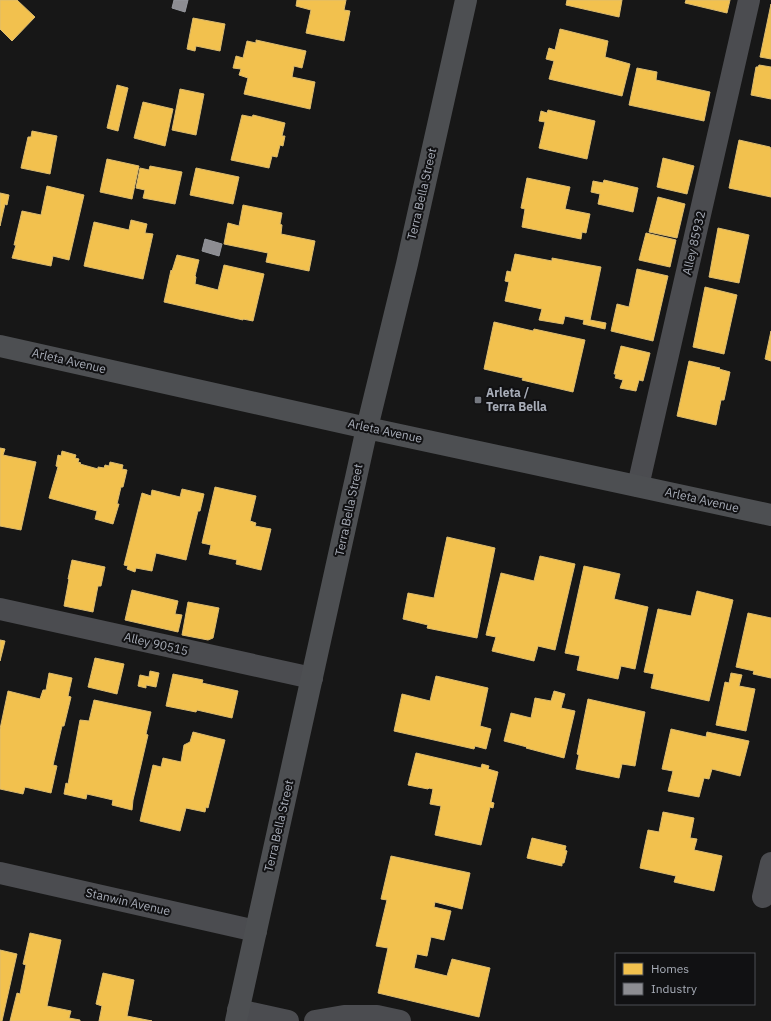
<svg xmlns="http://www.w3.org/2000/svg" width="771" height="1021" viewBox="0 0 771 1021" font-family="'IBM Plex Sans',sans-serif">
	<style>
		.homes { fill: #f2c14e; stroke: #dcbb6e }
		.industry { fill: #8d8d92; stroke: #95979d }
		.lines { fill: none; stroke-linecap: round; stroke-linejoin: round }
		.minor { stroke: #4b4c50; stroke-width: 22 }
		.major { stroke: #4d4f52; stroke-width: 22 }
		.poi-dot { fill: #757880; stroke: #111113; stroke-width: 1.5 }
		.labels { text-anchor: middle; stroke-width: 4; stroke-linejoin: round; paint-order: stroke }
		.street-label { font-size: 12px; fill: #a8adb8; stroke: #111113 }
		.poi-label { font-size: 12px; font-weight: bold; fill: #a8adb8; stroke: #111113; text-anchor: start }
	</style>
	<rect width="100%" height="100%" fill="#171717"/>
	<path class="homes" d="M 0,0 L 17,0 L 35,17 L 12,41 L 0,29 Z
		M 297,0 L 346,0 L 344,10 L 350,11 L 344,41 L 306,33 L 311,10 L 296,6 Z
		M 567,0 L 622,0 L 619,17 L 566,5 Z
		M 686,0 L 730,0 L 727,13 L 685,3 Z
		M 771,4 L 771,59 L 760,57 Z
		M 193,18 L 225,24 L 220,51 L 196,46 L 195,51 L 187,49 Z
		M 560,29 L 608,41 L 605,57 L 630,64 L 622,96 L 549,79 L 554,61 L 546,59 L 549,48 L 555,50 Z
		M 256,40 L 306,51 L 302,68 L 294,66 L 292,77 L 315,82 L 310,109 L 244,94 L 248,78 L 239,75 L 241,69 L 233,68 L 236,56 L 243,58 L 247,41 L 256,43 Z
		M 759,65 L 771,67 L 771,99 L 751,95 L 756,67 L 758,67 Z
		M 637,68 L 657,72 L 656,80 L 710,92 L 704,121 L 629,105 Z
		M 117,85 L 128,88 L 118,131 L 107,128 Z
		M 180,89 L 204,94 L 196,135 L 172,130 Z
		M 143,102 L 173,109 L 165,146 L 134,138 Z
		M 548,110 L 595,121 L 587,159 L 539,148 L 545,122 L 539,121 L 541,111 L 547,113 Z
		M 242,115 L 252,117 L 253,115 L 285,123 L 282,136 L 285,136 L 283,146 L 280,145 L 277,157 L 272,156 L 269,168 L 231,160 Z
		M 32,131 L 57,136 L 50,174 L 21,168 L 28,137 L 31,137 Z
		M 739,140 L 770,147 L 771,149 L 771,197 L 729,188 Z
		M 663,158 L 694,166 L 687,194 L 657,187 Z
		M 107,159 L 139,166 L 132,199 L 100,192 Z
		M 150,166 L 182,172 L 175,204 L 143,198 L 145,190 L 136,188 L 140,168 L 149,170 Z
		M 196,168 L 239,177 L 233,204 L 190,195 Z
		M 527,178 L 570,187 L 565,209 L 590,214 L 586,233 L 582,232 L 581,239 L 522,227 L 525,209 L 521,208 Z
		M 604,180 L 638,188 L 633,212 L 598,204 L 600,194 L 591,192 L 593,181 L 603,183 Z
		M 47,186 L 84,195 L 69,260 L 53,256 L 51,266 L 12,258 L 16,245 L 14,245 L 22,211 L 41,215 Z
		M 0,193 L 9,195 L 7,205 L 5,204 L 0,226 Z
		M 658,197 L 685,204 L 677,238 L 649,232 Z
		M 243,205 L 282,213 L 280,224 L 282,225 L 281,234 L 315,241 L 309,271 L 266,262 L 268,253 L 224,244 L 228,223 L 239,226 Z
		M 131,220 L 147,224 L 145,233 L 153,234 L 143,279 L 84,266 L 94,222 L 129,230 Z
		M 718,228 L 749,235 L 739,283 L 709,277 Z
		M 646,233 L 676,240 L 670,267 L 639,260 Z
		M 515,254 L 552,261 L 552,258 L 601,267 L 590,320 L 606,323 L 605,329 L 583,324 L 584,320 L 565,316 L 563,324 L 539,320 L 542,309 L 505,301 L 509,282 L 505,281 L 507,271 L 511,272 Z
		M 177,255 L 199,260 L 195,276 L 196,277 L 195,284 L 218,290 L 224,265 L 264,274 L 253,321 L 243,319 L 243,320 L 164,302 L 171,270 L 172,271 Z
		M 637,269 L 668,276 L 653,341 L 611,331 L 617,304 L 629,307 Z
		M 705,287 L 737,295 L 724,354 L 693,347 Z
		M 494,322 L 533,331 L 534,329 L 585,340 L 573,392 L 522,380 L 523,378 L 484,369 Z
		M 771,331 L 771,361 L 765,359 Z
		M 621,346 L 650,353 L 643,381 L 639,380 L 636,391 L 620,388 L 623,380 L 615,378 L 616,374 L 614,374 Z
		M 689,361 L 720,368 L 719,369 L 730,372 L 724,400 L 721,400 L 716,425 L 677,416 Z
		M 0,448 L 5,449 L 3,455 L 36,462 L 21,530 L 0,526 Z
		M 62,451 L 76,455 L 75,458 L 79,459 L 78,462 L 81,463 L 80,464 L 98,469 L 98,467 L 104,468 L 105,465 L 109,466 L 110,462 L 123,465 L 122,469 L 127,470 L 123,487 L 121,487 L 117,504 L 119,504 L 113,524 L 95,519 L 97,511 L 49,498 L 58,467 L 56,466 L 58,455 L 61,456 Z
		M 215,487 L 256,496 L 250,521 L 256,523 L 255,526 L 271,529 L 261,570 L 236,564 L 237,560 L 209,554 L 211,545 L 202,543 Z
		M 182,489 L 204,494 L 200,511 L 198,511 L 186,560 L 156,553 L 152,571 L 136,568 L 135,572 L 127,569 L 128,566 L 124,565 L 142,493 L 151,496 L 152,490 L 180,497 Z
		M 447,537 L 495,548 L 477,638 L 427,628 L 428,625 L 403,619 L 408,593 L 434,598 Z
		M 540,556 L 575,564 L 555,650 L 538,646 L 534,661 L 492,651 L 496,637 L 486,635 L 501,573 L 534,581 Z
		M 72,560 L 105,567 L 101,586 L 98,586 L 93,612 L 64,606 L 69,579 L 68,579 Z
		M 584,566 L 620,574 L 614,599 L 648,607 L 635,669 L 621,666 L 618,679 L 577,670 L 580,656 L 565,653 Z
		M 132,590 L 178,601 L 175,614 L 182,615 L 178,632 L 125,620 Z
		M 697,591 L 733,600 L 709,701 L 651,688 L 654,674 L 644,672 L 658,609 L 691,616 Z
		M 188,602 L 219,608 L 213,638 L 208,640 L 182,635 Z
		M 748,613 L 771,618 L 771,678 L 753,674 L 754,671 L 736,667 Z
		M 0,640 L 5,641 L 0,661 Z
		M 95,658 L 124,664 L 117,694 L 88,687 Z
		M 150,671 L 159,673 L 156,687 L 146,685 L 146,688 L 138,686 L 140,675 L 149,677 Z
		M 49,673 L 72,678 L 68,696 L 71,697 L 64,726 L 62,726 L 53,765 L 57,766 L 51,793 L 25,787 L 23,794 L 0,789 L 0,729 L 8,691 L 40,699 L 43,690 L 46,690 Z
		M 731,673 L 742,675 L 739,686 L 755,689 L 746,731 L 716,725 L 725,682 L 729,683 Z
		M 173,674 L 203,680 L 202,683 L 238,691 L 232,718 L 197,710 L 196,712 L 166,706 Z
		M 436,676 L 488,688 L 480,726 L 491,729 L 486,749 L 475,746 L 474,749 L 394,731 L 402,694 L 430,701 Z
		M 554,691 L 565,694 L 561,708 L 575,711 L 564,758 L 526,748 L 527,747 L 504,741 L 511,713 L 531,718 L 535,698 L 551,701 Z
		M 588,699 L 645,712 L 635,766 L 622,764 L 619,778 L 576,769 L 579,755 L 577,754 Z
		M 94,700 L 151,712 L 146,734 L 148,735 L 133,800 L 132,810 L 112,805 L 113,800 L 87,794 L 86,799 L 64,794 L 66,783 L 68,784 L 80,720 L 89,721 Z
		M 671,729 L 706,737 L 707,732 L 749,741 L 740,776 L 712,769 L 709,779 L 704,778 L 699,797 L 668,791 L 673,771 L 662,769 Z
		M 193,732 L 225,740 L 208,808 L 206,807 L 205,812 L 186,808 L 180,831 L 140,821 L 153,765 L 161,767 L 163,758 L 181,762 L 184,745 L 190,742 Z
		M 416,753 L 481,768 L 482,764 L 489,766 L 488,769 L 498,772 L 491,802 L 494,803 L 493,808 L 490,807 L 481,845 L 435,835 L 441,806 L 430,804 L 433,789 L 429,788 L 428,789 L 408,785 Z
		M 663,812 L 694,818 L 690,838 L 697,839 L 694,850 L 722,856 L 714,891 L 674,882 L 676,876 L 640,868 L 648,830 L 659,832 Z
		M 532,838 L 566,846 L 565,850 L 567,851 L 564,863 L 562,863 L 562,866 L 527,858 Z
		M 391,856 L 470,873 L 462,909 L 435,902 L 434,907 L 451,911 L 444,940 L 431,937 L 427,956 L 417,954 L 414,968 L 447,976 L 452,959 L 490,968 L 479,1017 L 378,993 L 388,948 L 376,946 L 387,900 L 381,899 Z
		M 30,933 L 61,940 L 47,1006 L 71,1011 L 69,1018 L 80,1020 L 80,1021 L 10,1021 L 17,993 L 20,994 L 26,965 L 23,964 Z
		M 0,950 L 17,954 L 2,1021 L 0,1021 Z
		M 103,973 L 134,980 L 127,1016 L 152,1021 L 99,1021 L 102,1006 L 96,1004 Z"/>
	<path class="industry" d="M 174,0 L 188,0 L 185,12 L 172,8 Z
		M 205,239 L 222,244 L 219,256 L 202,251 Z"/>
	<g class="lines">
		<path class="minor" d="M 638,486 L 749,0
			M 0,609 L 312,678
			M 0,873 L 256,931
			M 763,897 L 771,863
			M 238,1010 L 288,1021
			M 315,1021 L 344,1016 L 377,1016 L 400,1021"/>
		<path class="major" d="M 0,346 L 367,428 L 771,515
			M 236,1021 L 367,428 L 407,264 L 466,0"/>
	</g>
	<rect class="poi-dot" x="474" y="396" width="8" height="8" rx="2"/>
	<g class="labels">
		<g class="street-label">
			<text transform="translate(422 194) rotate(-77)" y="4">Terra Bella Street</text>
			<text transform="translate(694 243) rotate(-77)" y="4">Alley 85932</text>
			<text transform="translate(69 361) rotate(13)" y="4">Arleta Avenue</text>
			<text transform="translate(385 431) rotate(12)" y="4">Arleta Avenue</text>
			<text transform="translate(702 500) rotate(13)" y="4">Arleta Avenue</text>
			<text transform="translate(349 510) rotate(-78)" y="4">Terra Bella Street</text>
			<text transform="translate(156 644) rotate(13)" y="4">Alley 90515</text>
			<text transform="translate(279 826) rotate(-77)" y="4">Terra Bella Street</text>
			<text transform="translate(128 902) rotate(13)" y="4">Stanwin Avenue</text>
		</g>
		<g class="poi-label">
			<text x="486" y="397">Arleta /<tspan x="486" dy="14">Terra Bella</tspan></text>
		</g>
	</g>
	<rect x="615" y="953" width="140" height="52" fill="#111113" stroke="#4d4f55"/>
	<rect x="623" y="963" width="20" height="12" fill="#f2c14e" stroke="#4d4f55"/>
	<text x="651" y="973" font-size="12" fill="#a8adb8">Homes</text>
	<rect x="623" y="983" width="20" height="12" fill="#8d8d92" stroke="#4d4f55"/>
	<text x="651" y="993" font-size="12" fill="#a8adb8">Industry</text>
</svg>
